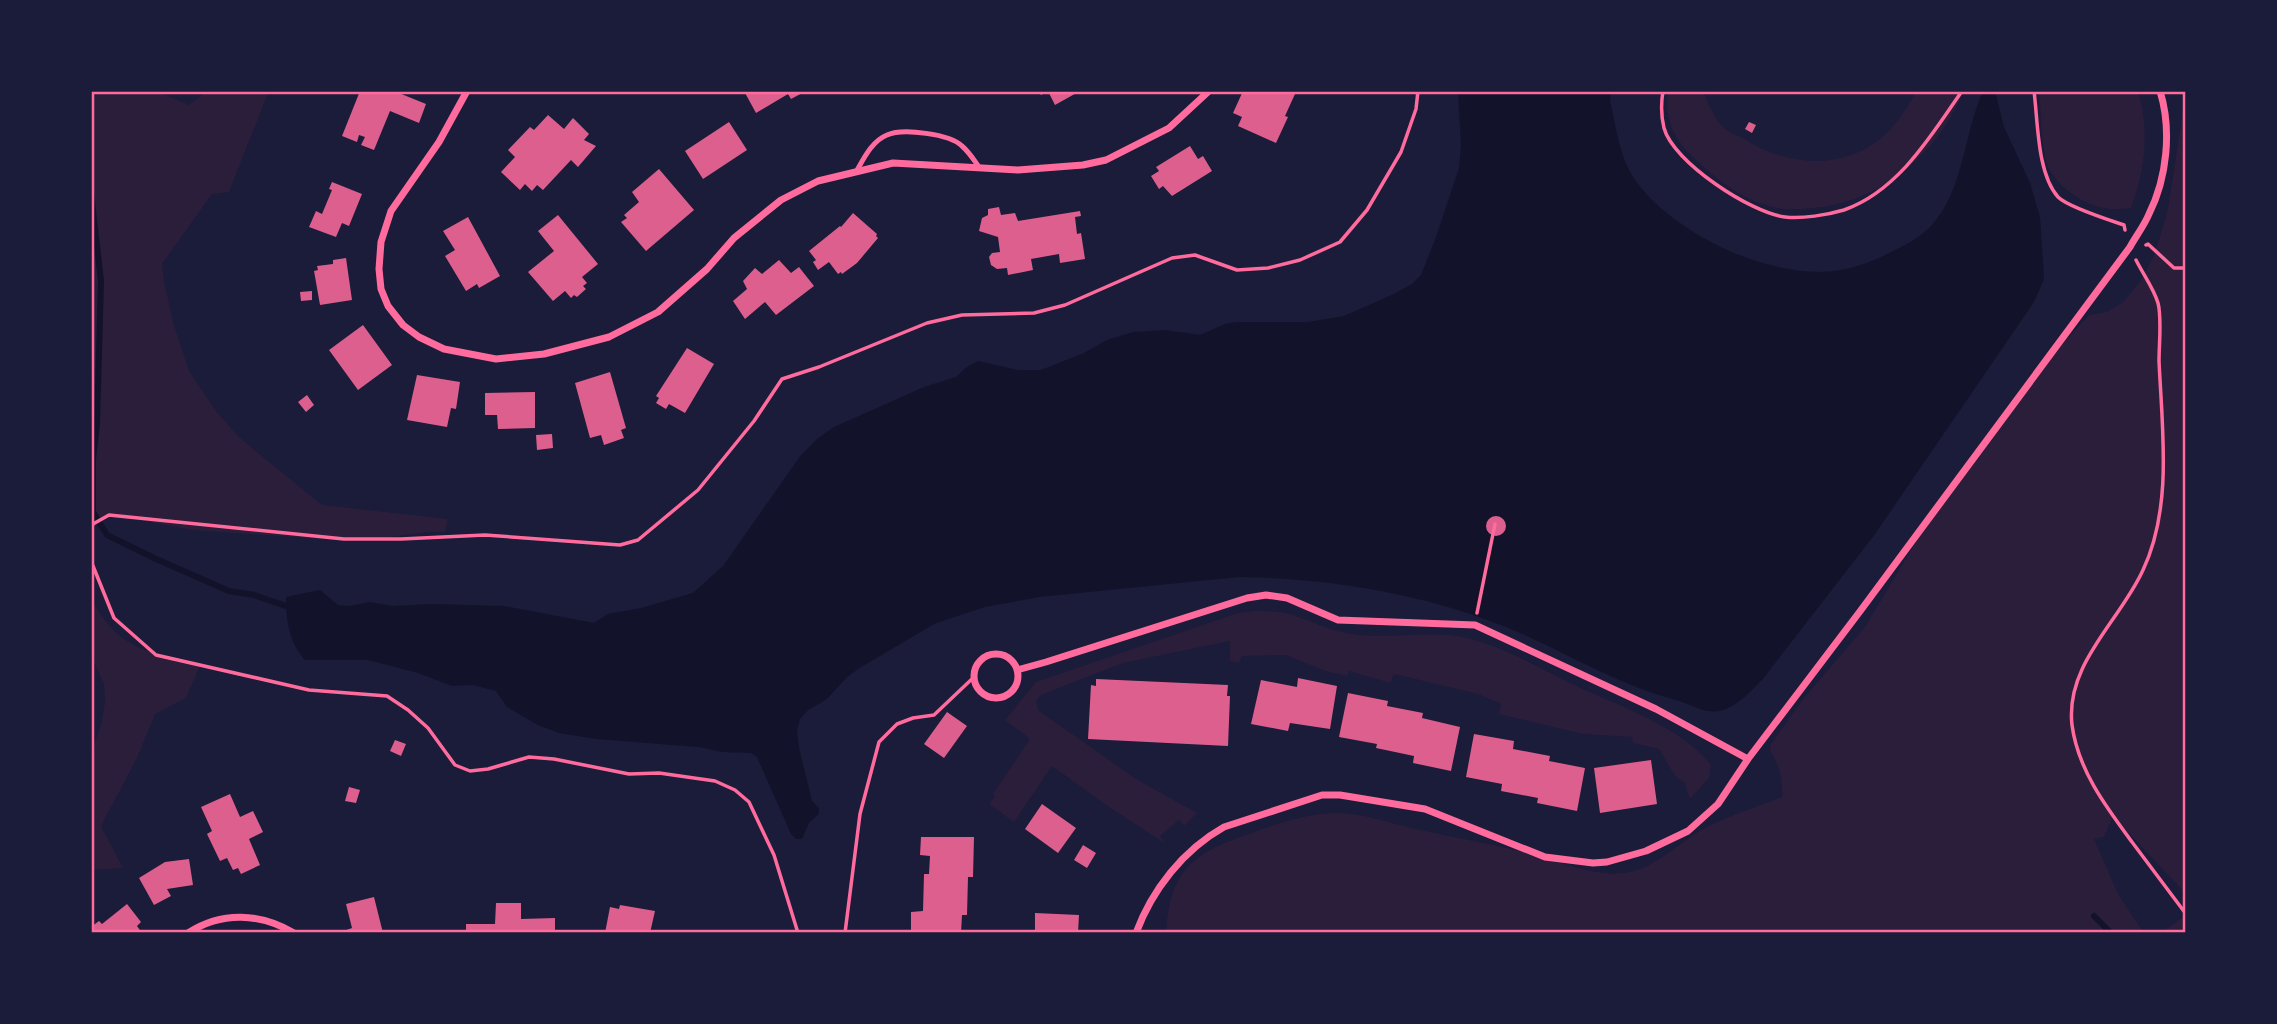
<svg xmlns="http://www.w3.org/2000/svg" width="2277" height="1024" viewBox="0 0 2277 1024" font-family="Bitter,serif">
	<style>
		.green { fill: #2a1e3b }
		.water { fill: #12122b }
		.lines { fill: none; stroke-linecap: round; stroke-linejoin: round }
		.stream { stroke: #12122b; stroke-width: 6 }
		.building { fill: #dd5f8e }
		.path { stroke: #ff6b9d; stroke-width: 3.5 }
		.service { stroke: #ff6b9d; stroke-width: 5 }
		.minor { stroke: #ff6b9d; stroke-width: 7 }
		.neatline { fill: none; stroke: #ff6b9d; stroke-width: 2.5 }
	</style>
	<rect width="100%" height="100%" fill="#1b1b3a"/>
	<path class="green" d="M 91,91 L 157,91 L 188,105 L 208,91 L 269,91 L 229,192 L 212,194 L 162,264 L 164,281 L 173,322 L 189,371 L 216,411 L 237,435 L 258,453 L 322,505 L 448,519 L 445,532 L 428,532 L 367,540 L 322,539 L 192,530 L 109,514 L 96,519 L 91,524 Z
		M 1668,91 L 1703,91 C 1708,102 1713,116 1721,125 C 1726,131 1737,135 1744,139 C 1784,164 1836,171 1876,142 C 1894,129 1906,109 1917,91 L 1964,91 C 1938,151 1888,197 1822,207 C 1806,209 1789,211 1774,207 C 1748,202 1724,185 1705,168 C 1678,145 1664,127 1668,91 Z
		M 2039,91 L 2138,91 C 2150,131 2145,170 2131,208 C 2122,209 2113,210 2104,208 C 2080,204 2050,182 2045,157 C 2041,136 2041,112 2039,91 Z
		M 2186,91 L 2186,894 L 2113,816 L 2104,837 L 2094,839 L 2119,896 L 2144,933 L 1166,933 C 1170,873 1190,854 1246,835 C 1274,825 1303,814 1333,813 C 1362,812 1389,823 1416,829 C 1455,838 1493,844 1531,854 C 1560,861 1594,877 1624,873 C 1655,870 1681,840 1707,827 C 1731,815 1757,807 1782,797 C 1783,780 1780,765 1770,751 L 1771,744 L 1804,698 L 1865,627 L 1914,545 L 1952,487 L 1993,432 L 2015,396 L 2089,315 L 2107,312 L 2123,302 L 2142,279 L 2155,253 L 2168,209 Z
		M 91,597 C 114,648 152,654 200,666 L 186,698 L 155,714 L 137,758 L 101,826 L 123,868 L 91,870 L 91,755 L 102,721 L 105,701 L 104,684 L 91,656 Z
		M 1253,611 C 1266,611 1278,611 1290,614 C 1309,620 1326,629 1345,633 C 1382,640 1420,631 1457,636 C 1498,643 1537,667 1574,685 C 1617,705 1682,727 1711,765 L 1709,778 L 1690,799 L 1684,782 L 1675,776 L 1659,749 L 1633,743 L 1632,737 L 1583,734 L 1499,714 L 1501,704 L 1478,694 L 1394,674 L 1390,683 L 1349,671 L 1347,676 L 1325,671 L 1286,655 L 1242,656 L 1239,663 L 1230,661 L 1230,641 L 1123,663 L 1041,695 L 1036,701 L 1038,710 L 1136,779 L 1197,813 L 1184,826 L 1179,820 L 1160,836 L 1166,844 L 1112,809 L 1052,766 L 1014,822 L 989,804 L 995,796 L 993,794 L 1030,739 L 1005,720 L 1036,682 L 1238,613 Z
		M 2186,915 L 2186,933 L 2161,933 Z"/>
	<path class="water" d="M 1458,91 L 1611,91 L 1610,100 C 1616,126 1619,157 1635,180 C 1674,235 1775,282 1841,270 C 1859,267 1875,260 1891,252 C 1904,246 1921,237 1931,226 C 1962,193 1964,139 1980,98 L 1984,91 L 1995,91 L 2004,127 L 2030,183 L 2040,217 L 2044,279 L 2034,302 L 1875,534 L 1762,680 C 1749,693 1730,715 1709,711 C 1699,710 1689,704 1679,701 C 1664,696 1648,692 1634,686 C 1594,670 1557,649 1518,632 C 1432,595 1333,578 1239,577 L 1039,597 L 985,607 L 936,623 L 861,667 L 847,677 L 827,699 L 808,710 L 800,719 L 797,730 L 799,748 L 812,801 L 819,808 L 819,814 L 809,823 L 802,839 L 796,839 L 791,834 L 757,757 L 751,753 L 723,752 L 698,747 L 597,739 L 559,733 L 538,725 L 507,707 L 496,691 L 473,685 L 452,686 L 418,673 L 368,660 L 305,660 C 289,643 286,619 286,597 L 320,590 L 338,605 L 350,606 L 370,602 L 392,606 L 432,604 L 504,606 L 594,623 L 608,614 L 641,608 L 693,593 L 723,566 L 801,455 L 817,439 L 834,427 L 924,387 L 956,377 L 968,366 L 978,361 L 1018,370 L 1041,370 L 1084,353 L 1107,340 L 1133,332 L 1165,330 L 1200,335 L 1225,324 L 1236,322 L 1308,322 L 1344,316 L 1394,294 L 1412,284 L 1421,275 L 1436,237 L 1459,168 L 1461,145 Z"/>
	<g class="lines">
		<path class="stream" d="M 91,193 L 101,281 L 97,424 L 93,459 L 93,512 L 107,535 L 154,558 L 229,591 L 254,595 L 292,608
			M 2094,916 L 2111,933"/>
	</g>
	<path class="building" d="M 360,91 L 394,91 L 426,104 L 419,123 L 390,111 L 374,150 L 361,145 L 365,137 L 359,135 L 357,142 L 342,136 Z
		M 744,91 L 806,91 L 791,99 L 788,94 L 756,113 Z
		M 1038,91 L 1080,91 L 1055,105 L 1048,91 L 1041,95 Z
		M 1243,91 L 1288,91 L 1295,94 L 1285,116 L 1288,117 L 1276,143 L 1238,126 L 1242,117 L 1233,113 Z
		M 548,115 L 564,129 L 573,118 L 589,134 L 584,140 L 596,146 L 578,167 L 571,160 L 543,190 L 537,185 L 532,191 L 525,184 L 520,190 L 501,172 L 515,157 L 508,150 L 530,127 L 534,130 Z
		M 729,122 L 747,150 L 703,179 L 685,151 Z
		M 1749,122 L 1756,125 L 1752,133 L 1745,129 Z
		M 1190,146 L 1198,159 L 1203,156 L 1212,171 L 1172,196 L 1163,186 L 1159,189 L 1151,176 L 1159,171 L 1156,167 Z
		M 659,169 L 694,210 L 646,251 L 621,222 L 627,218 L 624,215 L 639,202 L 632,192 Z
		M 332,182 L 362,194 L 349,226 L 342,223 L 336,237 L 309,227 L 316,211 L 322,214 L 332,190 L 329,189 Z
		M 999,207 L 1001,215 L 1015,213 L 1018,221 L 1080,211 L 1081,216 L 1075,217 L 1077,234 L 1081,233 L 1085,259 L 1060,263 L 1059,254 L 1031,259 L 1033,270 L 1008,275 L 1007,268 L 997,269 L 991,265 L 989,257 L 992,253 L 1000,252 L 998,237 L 979,231 L 982,218 L 988,215 L 988,209 Z
		M 853,213 L 877,234 L 876,236 L 878,238 L 857,263 L 842,274 L 841,272 L 838,274 L 829,262 L 818,270 L 813,262 L 816,260 L 809,251 L 840,226 L 841,227 Z
		M 558,215 L 598,264 L 582,277 L 587,283 L 583,286 L 586,289 L 577,297 L 574,295 L 571,298 L 565,291 L 553,301 L 528,272 L 554,251 L 538,231 Z
		M 468,217 L 500,276 L 479,288 L 477,284 L 466,291 L 445,256 L 455,250 L 443,231 Z
		M 346,258 L 352,300 L 320,305 L 314,271 L 318,270 L 317,266 L 333,264 L 333,260 Z
		M 779,260 L 791,273 L 799,267 L 814,286 L 776,315 L 765,302 L 745,319 L 733,301 L 747,289 L 743,281 L 755,268 L 762,274 Z
		M 312,291 L 312,300 L 301,301 L 300,292 Z
		M 363,325 L 392,365 L 358,390 L 329,350 Z
		M 687,348 L 714,364 L 685,413 L 669,404 L 666,409 L 656,403 L 659,398 L 656,396 Z
		M 610,372 L 626,428 L 621,430 L 624,438 L 604,445 L 601,435 L 590,438 L 575,383 Z
		M 417,375 L 460,382 L 456,409 L 451,408 L 447,427 L 407,420 Z
		M 535,392 L 535,428 L 498,429 L 497,415 L 485,415 L 485,393 Z
		M 307,395 L 314,405 L 306,412 L 298,402 Z
		M 552,434 L 553,448 L 537,450 L 536,435 Z
		M1486 526a10 10 0 1 1 20 0a10 10 0 1 1-20 0Z
		M 1298,678 L 1337,686 L 1330,729 L 1290,723 L 1288,731 L 1251,724 L 1261,680 L 1297,687 Z
		M 1096,679 L 1228,685 L 1227,696 L 1230,696 L 1228,746 L 1088,739 L 1091,685 L 1096,686 Z
		M 1348,693 L 1388,701 L 1387,706 L 1423,713 L 1422,718 L 1460,727 L 1451,771 L 1413,763 L 1414,756 L 1376,748 L 1377,744 L 1339,737 Z
		M 947,712 L 967,726 L 944,758 L 924,744 Z
		M 1474,734 L 1514,741 L 1513,749 L 1550,756 L 1549,761 L 1585,768 L 1577,811 L 1537,803 L 1538,798 L 1501,791 L 1502,784 L 1466,777 Z
		M 395,740 L 406,744 L 401,756 L 390,751 Z
		M 1651,760 L 1657,804 L 1600,813 L 1594,768 Z
		M 349,787 L 360,790 L 356,803 L 345,801 Z
		M 230,794 L 240,817 L 253,811 L 263,832 L 249,839 L 260,865 L 241,874 L 238,868 L 233,870 L 227,858 L 220,861 L 207,834 L 212,831 L 201,807 Z
		M 1042,804 L 1076,828 L 1058,853 L 1025,829 Z
		M 921,837 L 974,837 L 973,877 L 968,877 L 967,915 L 962,915 L 961,933 L 917,933 L 917,930 L 911,930 L 911,912 L 923,911 L 924,874 L 929,874 L 930,856 L 920,855 Z
		M 1083,845 L 1096,853 L 1087,868 L 1074,860 Z
		M 189,859 L 193,885 L 167,889 L 171,896 L 154,905 L 139,878 L 165,862 Z
		M 374,897 L 383,933 L 338,933 L 352,928 L 346,904 Z
		M 496,903 L 521,903 L 521,919 L 555,918 L 555,933 L 466,933 L 466,924 L 495,924 Z
		M 127,904 L 141,922 L 137,926 L 142,933 L 93,933 L 91,927 L 99,921 L 102,924 Z
		M 620,905 L 655,911 L 650,933 L 605,933 L 610,907 L 619,909 Z
		M 1035,913 L 1079,915 L 1078,933 L 1035,933 Z"/>
	<g class="lines">
		<path class="path" d="M 1663,91 C 1661,103 1661,116 1664,128 C 1673,162 1751,213 1785,217 C 1802,219 1827,215 1844,210 C 1898,191 1931,136 1962,91
			M 2034,91 C 2038,122 2037,173 2058,197 C 2068,207 2109,220 2124,225 L 2125,230
			M 2146,245 L 2148,244 L 2174,268 L 2186,268
			M 2136,260 C 2143,274 2154,289 2158,303 C 2162,318 2159,344 2159,361 C 2162,428 2173,507 2143,570 C 2120,621 2065,664 2072,725 C 2078,770 2106,807 2132,842 C 2150,866 2168,890 2186,914
			M 91,529 L 93,524 L 109,515 L 344,539 L 401,539 L 485,535 L 620,545 L 638,540 L 698,490 L 754,421 L 782,379 L 819,367 L 927,323 L 962,315 L 1034,313 L 1065,305 L 1172,258 L 1195,255 L 1237,270 L 1268,268 L 1300,260 L 1340,242 L 1367,210 L 1401,152 L 1416,109 L 1418,91
			M 91,561 L 114,618 L 156,655 L 309,690 L 387,696 L 408,710 L 428,728 L 455,765 L 470,771 L 488,769 L 529,757 L 554,759 L 629,774 L 659,773 L 715,781 L 735,790 L 749,802 L 774,855 L 798,933
			M 1477,613 L 1495,524
			M 845,933 L 860,814 L 879,742 L 897,724 L 913,718 L 934,715 L 974,677"/>
		<path class="service" d="M 856,172 C 864,158 872,141 887,135 C 903,128 950,134 962,146 C 969,152 974,160 979,167"/>
		<path class="minor" d="M 467,91 L 439,142 L 391,211 L 381,242 L 379,269 L 381,289 L 388,306 L 403,325 L 419,337 L 444,349 L 496,359 L 544,354 L 609,337 L 658,312 L 707,269 L 734,238 L 781,200 L 818,181 L 893,163 L 1018,170 L 1083,165 L 1106,160 L 1169,128 L 1209,91
			M974 676a22 22 0 1 1 44 0a22 22 0 1 1-44 0Z
			M 1017,670 L 1046,662 L 1247,598 L 1266,595 L 1287,598 L 1338,620 L 1475,625 L 1656,709 L 1748,759
			M 188,933 C 222,911 260,913 294,933
			M 1136,933 C 1152,890 1183,850 1224,827 L 1322,795 L 1340,795 L 1425,809 L 1545,857 L 1593,863 L 1607,862 L 1646,851 L 1688,831 L 1718,804 L 1748,759 L 1861,610 L 2130,247 C 2136,236 2144,226 2149,214 C 2167,178 2172,130 2160,91"/>
	</g>
	<rect width="2277" height="1024" fill="none" stroke="#1b1b3a" stroke-width="186"/>
	<rect x="93" y="93" width="2091" height="838" class="neatline"/>
</svg>
